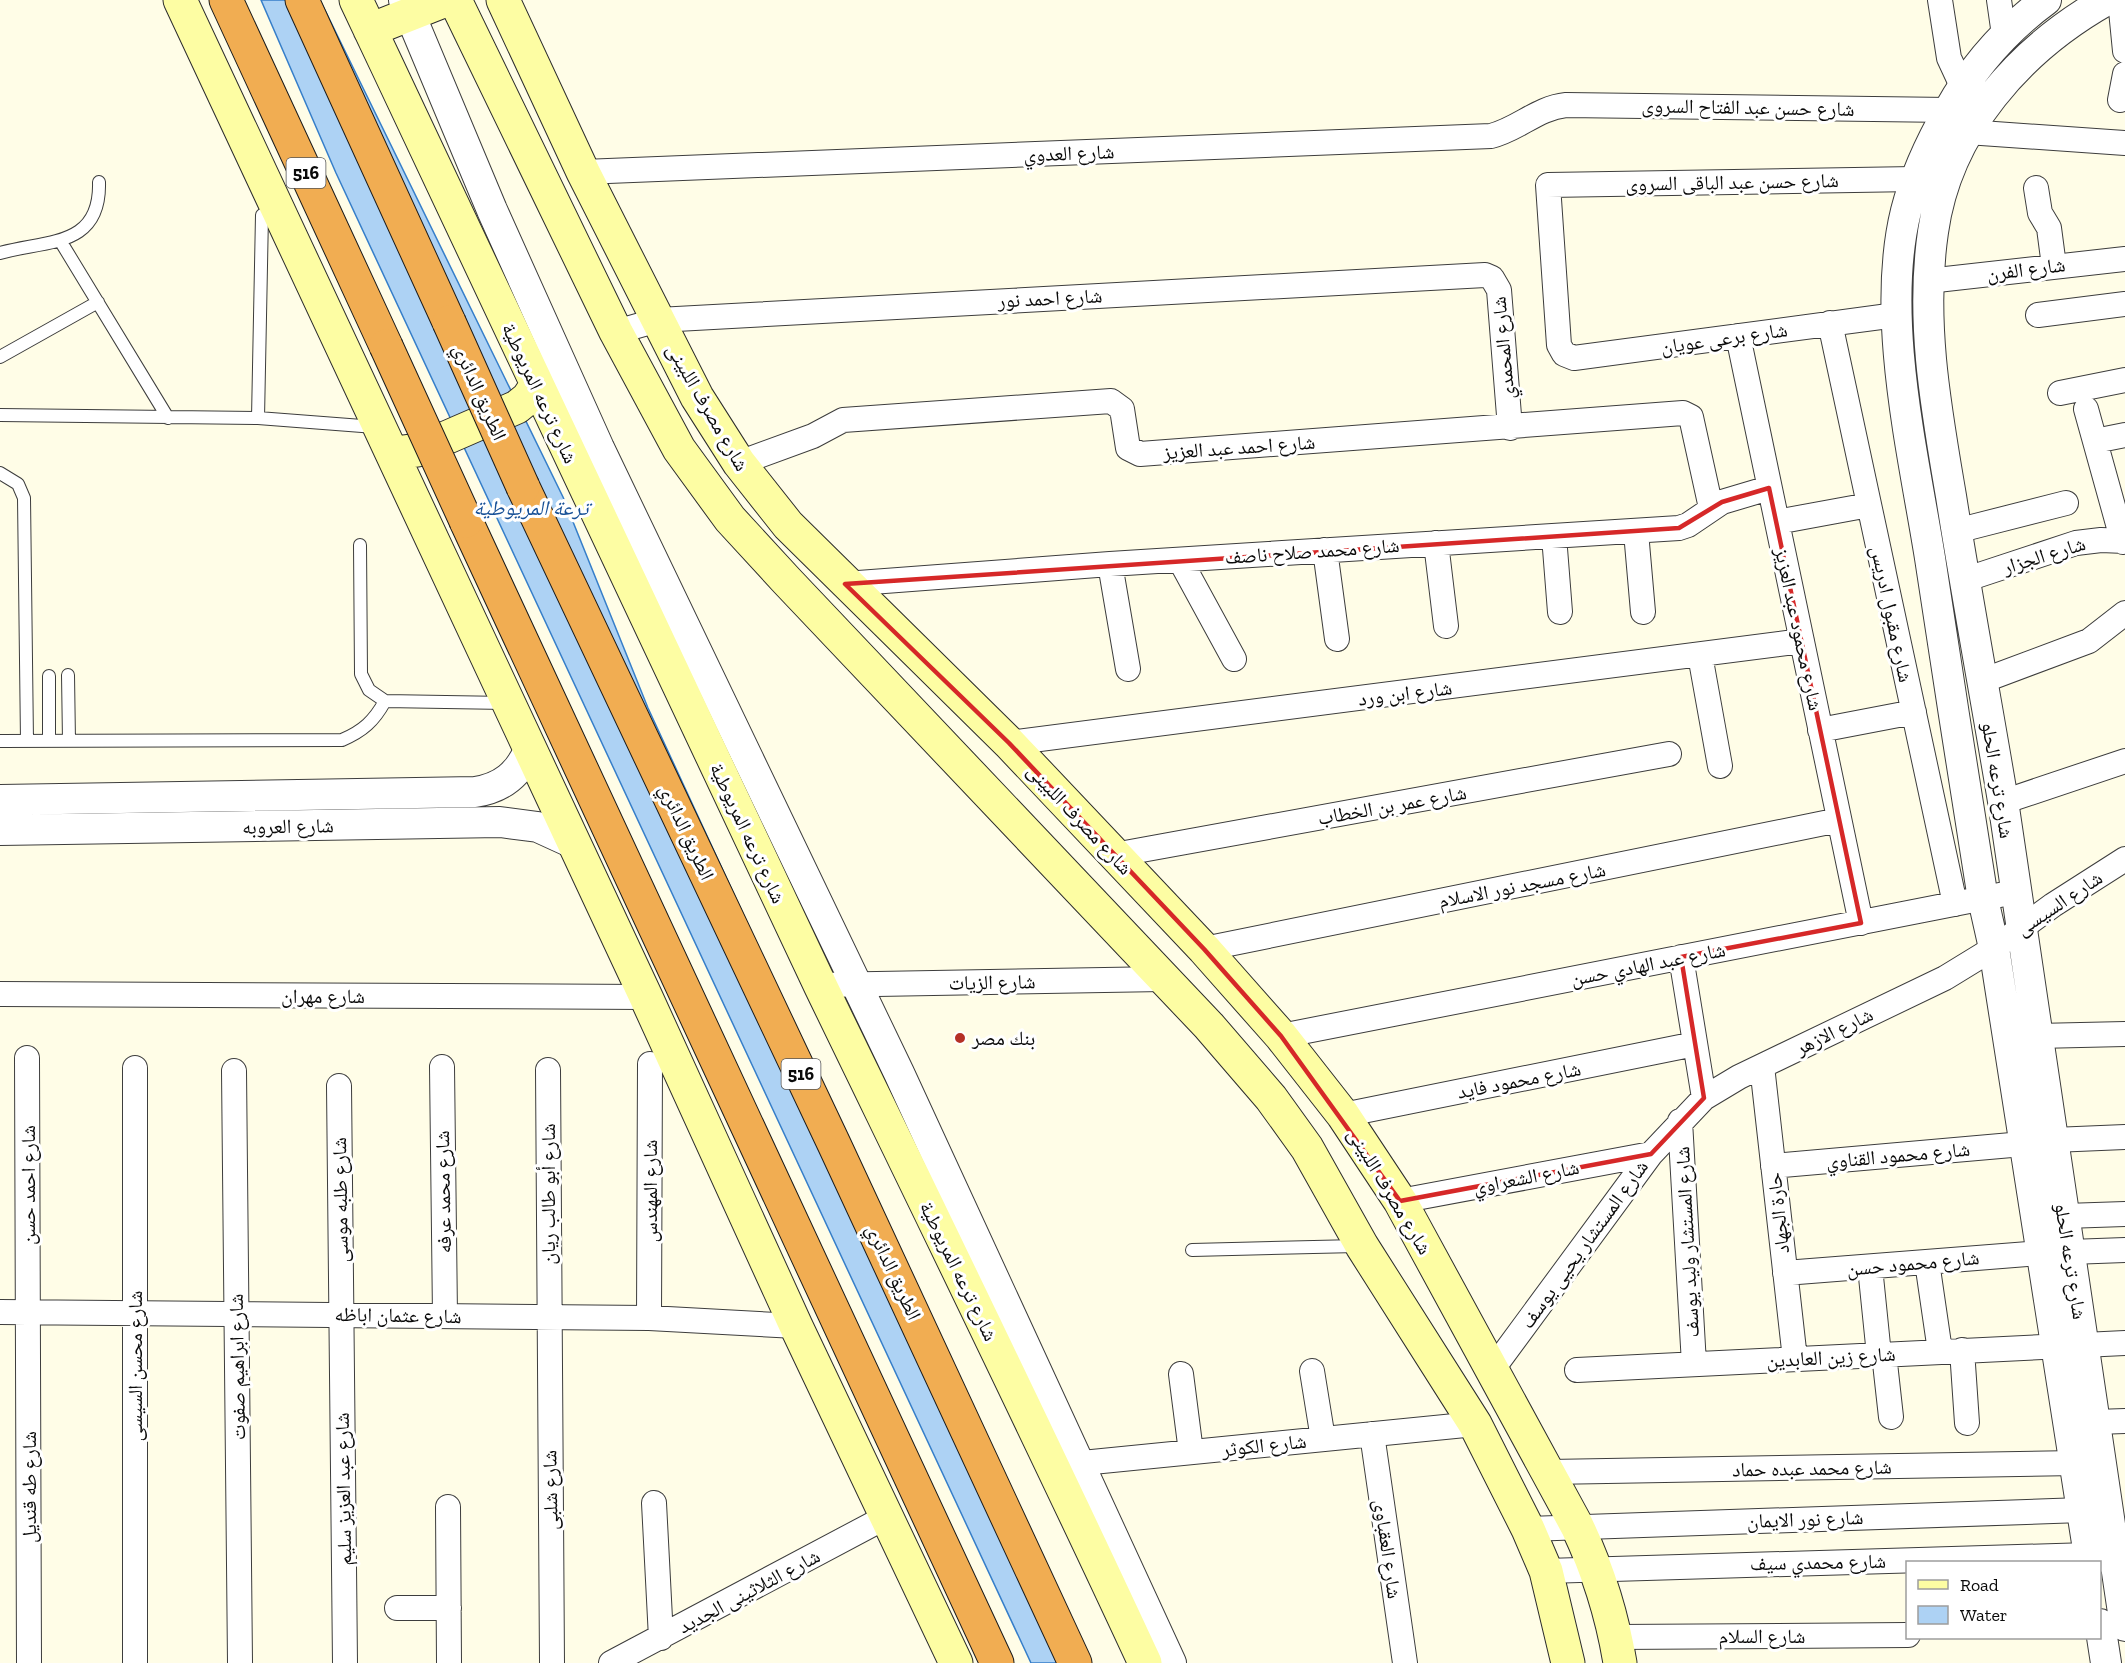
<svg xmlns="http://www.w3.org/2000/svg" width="2125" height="1663" viewBox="0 0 2125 1663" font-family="'Zilla Slab','Noto Naskh Arabic',serif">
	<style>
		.water { fill: #add2f4; stroke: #367ec9; stroke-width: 1.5 }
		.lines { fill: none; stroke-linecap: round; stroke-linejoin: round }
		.service-casing { stroke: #3d3d3d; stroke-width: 14 }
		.minor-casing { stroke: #3d3d3d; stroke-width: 26 }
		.tertiary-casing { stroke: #3d3d3d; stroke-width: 32 }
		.secondary-casing { stroke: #2c2c2c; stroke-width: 35 }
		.motorway-casing { stroke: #1b1b1b; stroke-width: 35 }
		.service { stroke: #fff; stroke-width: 12 }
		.minor { stroke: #fff; stroke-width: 24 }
		.tertiary { stroke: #fff; stroke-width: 30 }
		.secondary { stroke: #fdfda3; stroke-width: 33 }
		.motorway { stroke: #f1ad52; stroke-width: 33 }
		.motorway-bridge-casing { stroke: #1b1b1b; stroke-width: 35; stroke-linecap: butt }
		.motorway-bridge { stroke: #f1ad52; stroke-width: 33 }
		.marked { fill: none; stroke: #d62828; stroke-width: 4.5; stroke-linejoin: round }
		.poi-dot { fill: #b53026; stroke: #fff; stroke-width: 2 }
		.labels { text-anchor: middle; stroke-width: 6; stroke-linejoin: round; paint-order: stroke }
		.shield { fill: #fff; stroke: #545454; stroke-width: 1.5 }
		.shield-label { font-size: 18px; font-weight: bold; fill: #0a0a0a }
		.street-label { font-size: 20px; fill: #0a0a0a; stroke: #fff }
		.poi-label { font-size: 20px; fill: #0a0a0a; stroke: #fff; text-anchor: start }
		.water-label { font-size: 21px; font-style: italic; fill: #185197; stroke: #fff }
	</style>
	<rect width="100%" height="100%" fill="#fffde7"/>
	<path class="water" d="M 261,0 L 320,0 L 563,497 L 648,708 L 1089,1663 L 1031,1663 L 336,173 Z"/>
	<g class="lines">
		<defs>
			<path id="service" d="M 61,242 L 168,418
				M 0,253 C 46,240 101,248 99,182
				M 0,357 L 98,302
				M 0,415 L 258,418 L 375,427
				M 258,418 L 262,215
				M 0,473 L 18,484 L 24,498 L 27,741
				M 360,545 L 361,674 L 369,690 L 385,701 L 506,703
				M 68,675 L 69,741
				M 0,741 L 342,740 C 363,731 374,721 385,701
				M 49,741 L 49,676
				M 1192,1250 L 1357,1246"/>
			<path id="minor" d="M 1940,0 L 1949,58 L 1962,86
				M 1999,0 L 2004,35
				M 2120,0 L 2125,51
				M 2120,100 L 2125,74
				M 1967,132 L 2125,143
				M 583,172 L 1491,136 C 1519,129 1537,108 1566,105 L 1949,110
				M 2036,188 L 2040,213 L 2049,228 L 2054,266
				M 1928,281 L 2125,259
				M 1896,315 L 1574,358 L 1564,354 L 1559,345 L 1548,185 L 1915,179
				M 2038,315 L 2125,304
				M 1830,323 L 1955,904
				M 616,332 L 658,320 L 1485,275 L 1492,278 L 1499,290 L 1510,428
				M 1738,336 L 1861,923
				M 2060,393 L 2125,380
				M 2086,409 L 2123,542
				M 2095,441 L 2125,435
				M 739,463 L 813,436 L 843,420 L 1111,401 L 1122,409 L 1128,448 L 1140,454 L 1683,413 L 1691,417 L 1711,508
				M 1777,522 L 1869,505
				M 1956,531 L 2066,503
				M 1636,532 L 1643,612
				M 1554,536 L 1560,612
				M 1436,543 L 1446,626
				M 1325,550 L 1337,639
				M 1180,560 L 1234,659
				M 1110,564 L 1128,669
				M 1964,580 L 2076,543 L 2101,540 L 2125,541
				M 845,584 L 1110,564 L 1679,528 L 1688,525 L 1722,502 L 1769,488
				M 1700,655 L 1720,766
				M 1982,681 L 2089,641 L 2125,613
				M 1820,730 L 1914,712
				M 1009,743 L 1802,641
				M 2003,802 L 2125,761
				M 1114,855 L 1669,754
				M 1204,949 L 1839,820
				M 1681,957 L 1704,1098
				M 820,985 L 1163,979
				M 0,994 L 646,997
				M 1281,1036 L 2015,892
				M 2037,1036 L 2125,1034
				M 27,1058 L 29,1663
				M 1762,1066 L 1795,1359
				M 442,1067 L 445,1316
				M 135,1068 L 135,1663
				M 548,1070 L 552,1663
				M 234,1071 L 240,1663
				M 339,1086 L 345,1663
				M 1343,1115 L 1695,1044
				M 1680,1121 L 1694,1364
				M 2053,1140 L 2125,1137
				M 1773,1166 L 2023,1144
				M 1400,1201 L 1651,1154
				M 2065,1216 L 2125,1214
				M 2070,1252 L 2125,1250
				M 1927,1262 L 1940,1351
				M 1870,1267 L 1879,1355
				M 1785,1273 L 2041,1253
				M 0,1312 L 649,1318 L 796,1326
				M 649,1318 L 650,1064
				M 1962,1350 L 1967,1423
				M 1884,1354 L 1891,1417
				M 1492,1370 L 1651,1154 L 1704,1098 L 1739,1077 L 1945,978 L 1994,948 L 2053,905 L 2125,859
				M 1577,1370 L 2125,1343
				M 1312,1371 L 1323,1439
				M 1181,1374 L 1191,1452
				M 2096,1422 L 2125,1421
				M 1372,1434 L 1405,1663
				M 1062,1465 L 1475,1424
				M 1549,1472 L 2076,1463
				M 654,1503 L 661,1638
				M 448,1507 L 449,1663
				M 1528,1529 L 2082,1510
				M 1546,1571 L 2089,1555
				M 397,1608 L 449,1608
				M 1616,1637 L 1908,1635
				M 611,1663 L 886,1517"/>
			<path id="tertiary" d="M 404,0 L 492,210 L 599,448 L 899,1073 L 1171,1663
				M 2046,0 C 2005,30 1973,67 1949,110 C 1930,143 1915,175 1906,211 C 1880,316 1913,452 1930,558 C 1947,672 1965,785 1983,899 L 1994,948 L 2090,1562
				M 2107,0 C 2020,49 1947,130 1933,232 C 1920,321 1936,408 1951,496 C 1967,598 1986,699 2003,801 C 2046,1076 2082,1351 2125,1626
				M 0,800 L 475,792 C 502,788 519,774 529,750
				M 0,830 L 500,822 L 538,827 L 573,843
				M 2100,1624 L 2106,1663"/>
			<path id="secondary" d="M 180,0 L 646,997 L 796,1326 L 956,1663
				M 356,0 C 512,329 664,660 821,987 C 930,1212 1040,1436 1145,1663
				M 455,0 L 616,332 L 679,449 L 730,519 L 787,581 L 1209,1026 L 1271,1098 L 1307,1148 L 1362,1246 L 1475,1424 L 1528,1529 L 1546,1571 L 1568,1663
				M 503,0 L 583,172 L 697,397 L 739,463 L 788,525 L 1009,743 L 1204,949 L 1281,1036 L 1343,1115 L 1400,1201 L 1577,1526 C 1598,1570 1612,1614 1620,1663
				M 370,30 L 446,0
				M 403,452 L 418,450 L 517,407 L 528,398 L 536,386"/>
			<path id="motorway" d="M 226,0 L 386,346
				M 302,0 L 449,322
				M 523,487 L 834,1144 L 1075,1663
				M 466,521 L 997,1663"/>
		</defs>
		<use href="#service" class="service-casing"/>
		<use href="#minor" class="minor-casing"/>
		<use href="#tertiary" class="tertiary-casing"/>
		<use href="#secondary" class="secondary-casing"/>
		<use href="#motorway" class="motorway-casing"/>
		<use href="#service" class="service"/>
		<use href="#minor" class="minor"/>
		<use href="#tertiary" class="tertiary"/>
		<use href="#secondary" class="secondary"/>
		<use href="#motorway" class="motorway"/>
		<defs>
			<path id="motorway-bridge" d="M 449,322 L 523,487
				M 386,346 L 466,521"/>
		</defs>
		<use href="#motorway-bridge" class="motorway-bridge-casing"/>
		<use href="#motorway-bridge" class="motorway-bridge"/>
	</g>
	<path class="marked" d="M 1769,488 L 1861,923 L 1681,957 L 1704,1098 L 1651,1154 L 1400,1201 L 1281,1036 L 1204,949 L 1009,743 L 845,584 L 1679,528 L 1722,502 Z"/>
	<circle class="poi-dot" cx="960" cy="1038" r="6"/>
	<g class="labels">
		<g class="shield">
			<rect x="286.5" y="158" width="39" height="30" rx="4.5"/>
			<rect x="781.5" y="1059" width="39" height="30" rx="4.5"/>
		</g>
		<g class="shield-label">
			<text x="306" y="179">516</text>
			<text x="801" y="1080">516</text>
		</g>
		<g class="street-label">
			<text transform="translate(1748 107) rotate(1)" y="7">شارع حسن عبد الفتاح السروى</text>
			<text transform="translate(1069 153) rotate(-2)" y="7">شارع العدوي</text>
			<text transform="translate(1732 182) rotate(-1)" y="7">شارع حسن عبد الباقى السروى</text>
			<text transform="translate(2026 269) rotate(-7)" y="7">شارع الفرن</text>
			<text transform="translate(1050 298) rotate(-3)" y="7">شارع احمد نور</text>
			<text transform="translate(1724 338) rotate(-8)" y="7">شارع برعى عويان</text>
			<text transform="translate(1503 348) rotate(-95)" y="7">شارع المحمدي</text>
			<text transform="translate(480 392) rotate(66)" y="7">الطريق الدائري</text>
			<text transform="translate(540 393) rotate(65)" y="7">شارع ترعه المريوطية</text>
			<text transform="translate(708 407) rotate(60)" y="7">شارع مصرف اللبينى</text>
			<text transform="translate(1239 447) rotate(-4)" y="7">شارع احمد عبد العزيز</text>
			<text transform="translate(1312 551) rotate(-4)" y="7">شارع محمد صلاح ناصف</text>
			<text transform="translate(2044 555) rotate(-17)" y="7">شارع الجزار</text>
			<text transform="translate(1892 614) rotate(78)" y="7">شارع مقبول ادريس</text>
			<text transform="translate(1799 629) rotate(78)" y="7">شارع محمود عبد العزيز</text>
			<text transform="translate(1405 693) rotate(-7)" y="7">شارع ابن ورد</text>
			<text transform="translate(1998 780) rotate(81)" y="7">شارع ترعه الحلو</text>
			<text transform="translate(1392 805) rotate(-10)" y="7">شارع عمر بن الخطاب</text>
			<text transform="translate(1080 819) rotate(47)" y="7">شارع مصرف اللبينى</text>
			<text transform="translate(288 826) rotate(-1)" y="7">شارع العروبه</text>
			<text transform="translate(687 832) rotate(65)" y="7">الطريق الدائري</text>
			<text transform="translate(748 833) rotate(65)" y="7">شارع ترعه المريوطية</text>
			<text transform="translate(1522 885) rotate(-11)" y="7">شارع مسجد نور الاسلام</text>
			<text transform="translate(2059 903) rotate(-34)" y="7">شارع السيسى</text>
			<text transform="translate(1648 964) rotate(-11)" y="7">شارع عبد الهادي حسن</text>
			<text transform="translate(992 982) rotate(-1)" y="7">شارع الزيات</text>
			<text x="323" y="1003">شارع مهران</text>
			<text transform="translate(1834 1031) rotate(-26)" y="7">شارع الازهر</text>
			<text transform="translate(1519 1080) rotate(-11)" y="7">شارع محمود فايد</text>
			<text transform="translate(1898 1155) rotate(-5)" y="7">شارع محمود القناوي</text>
			<text transform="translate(1526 1177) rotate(-11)" y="7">شارع الشعراوي</text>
			<text transform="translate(28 1185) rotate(-90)" y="7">شارع احمد حسن</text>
			<text transform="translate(650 1191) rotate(-90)" y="7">شارع المهندس</text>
			<text transform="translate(1390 1191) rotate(59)" y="7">شارع مصرف اللبينى</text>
			<text transform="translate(443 1192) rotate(-91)" y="7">شارع محمد عرفه</text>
			<text transform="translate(548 1194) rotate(-90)" y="7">شارع أبو طالب ريان</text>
			<text transform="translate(340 1200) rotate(-91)" y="7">شارع طلبه موسى</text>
			<text transform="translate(1778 1213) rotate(-96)" y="7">حارة الجهاد</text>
			<text transform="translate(1687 1242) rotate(-93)" y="7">شارع المستشار وليد يوسف</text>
			<text transform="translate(1584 1244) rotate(-54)" y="7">شارع المستشار يحيى يوسف</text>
			<text transform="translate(2071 1261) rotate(81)" y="7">شارع ترعه الحلو</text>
			<text transform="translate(1913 1263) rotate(-5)" y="7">شارع محمود حسن</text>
			<text transform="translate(959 1271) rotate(64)" y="7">شارع ترعه المريوطية</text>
			<text transform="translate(894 1272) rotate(65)" y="7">الطريق الدائري</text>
			<text transform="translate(398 1315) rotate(1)" y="7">شارع عثمان اباظه</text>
			<text transform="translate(1831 1357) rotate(-3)" y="7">شارع زين العابدين</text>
			<text transform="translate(135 1366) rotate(-90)" y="7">شارع محسن السيسى</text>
			<text transform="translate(237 1367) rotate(-91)" y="7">شارع ابراهيم صفوت</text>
			<text transform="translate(1264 1445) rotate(-6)" y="7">شارع الكوثر</text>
			<text transform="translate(1812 1468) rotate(-1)" y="7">شارع محمد عبده حماد</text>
			<text transform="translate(29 1487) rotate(-90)" y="7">شارع طه قنديل</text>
			<text transform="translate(343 1489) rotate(-91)" y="7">شارع عبد العزيز سليم</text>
			<text transform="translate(550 1490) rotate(-91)" y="7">شارع شلبى</text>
			<text transform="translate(1805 1519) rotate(-2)" y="7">شارع نور الايمان</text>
			<text transform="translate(1388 1549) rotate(82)" y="7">شارع العقباوى</text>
			<text transform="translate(1818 1562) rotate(-1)" y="7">شارع محمدي سيف</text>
			<text transform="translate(749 1591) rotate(-28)" y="7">شارع الثلاثينى الجديد</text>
			<text x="1762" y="1643">شارع السلام</text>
		</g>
		<g class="poi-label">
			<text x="972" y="1045">بنك مصر</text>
		</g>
		<g class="water-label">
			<text x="531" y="515">ترعة المريوطية</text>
		</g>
	</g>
	<rect x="1906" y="1561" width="195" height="78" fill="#ffffff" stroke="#9d9d9d" stroke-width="1.5"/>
	<rect x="1918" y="1580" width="30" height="9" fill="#fdfda3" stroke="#9d9d9d" stroke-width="1.5"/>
	<text x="1960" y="1591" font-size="18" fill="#0a0a0a">Road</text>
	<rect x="1918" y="1606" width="30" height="18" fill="#add2f4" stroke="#9d9d9d" stroke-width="1.5"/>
	<text x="1960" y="1621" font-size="18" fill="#0a0a0a">Water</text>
</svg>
